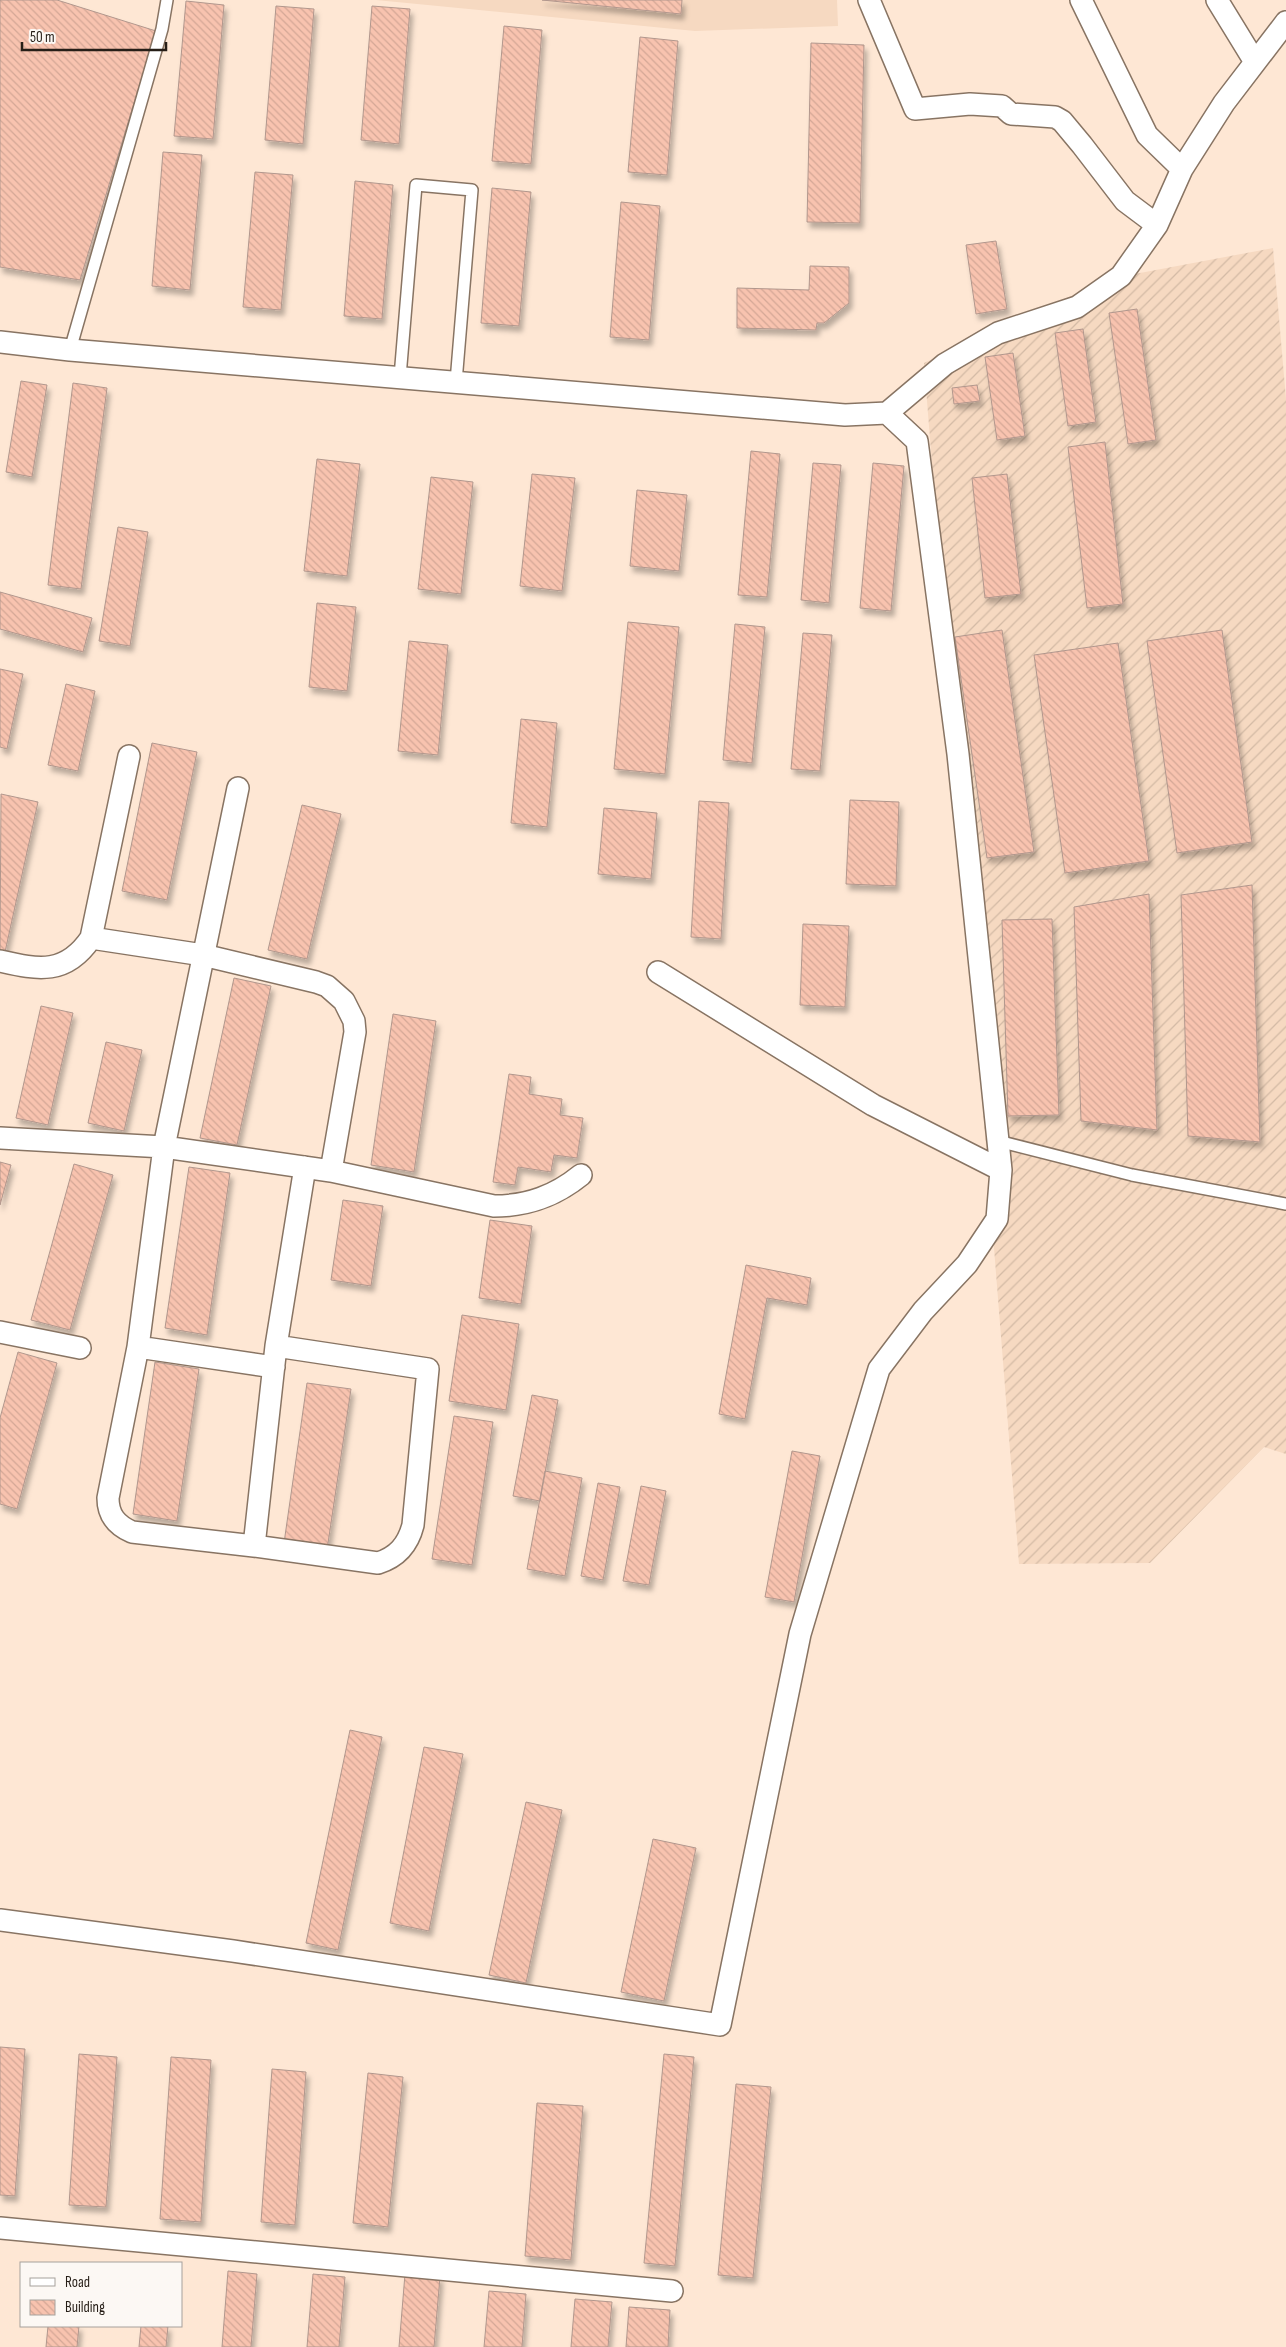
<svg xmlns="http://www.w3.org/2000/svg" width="1286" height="2347" viewBox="0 0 1286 2347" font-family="'Sofia Sans Condensed',sans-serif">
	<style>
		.built { fill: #f6d9c1 }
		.industrial { fill: url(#industrial-furrows) }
		.building { fill: url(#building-back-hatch); stroke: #b1978d; filter: url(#shadow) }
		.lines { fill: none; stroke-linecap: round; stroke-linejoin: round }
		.service-casing { stroke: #887463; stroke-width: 14 }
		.minor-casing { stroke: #887463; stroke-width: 24 }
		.service { stroke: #fff; stroke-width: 11 }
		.minor { stroke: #fff; stroke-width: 21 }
	</style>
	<defs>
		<pattern id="industrial-furrows" width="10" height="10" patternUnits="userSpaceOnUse" patternTransform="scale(1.25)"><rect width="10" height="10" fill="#f6d9c1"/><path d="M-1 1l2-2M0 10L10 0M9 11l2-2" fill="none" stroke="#d3baa5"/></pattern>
		<pattern id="building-back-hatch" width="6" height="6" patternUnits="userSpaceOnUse" patternTransform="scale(1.25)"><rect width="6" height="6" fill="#f8c3af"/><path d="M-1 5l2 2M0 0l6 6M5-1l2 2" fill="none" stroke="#d4a796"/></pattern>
		<filter id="shadow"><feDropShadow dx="3" dy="5.5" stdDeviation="2.5" flood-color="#0004"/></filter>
	</defs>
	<rect width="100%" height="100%" fill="#fee7d4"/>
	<path class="built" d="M 376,0 L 837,0 L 838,26 L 695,31 Z"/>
	<path class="industrial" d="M 1273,248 L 1286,399 L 1286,1454 L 1264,1447 L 1150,1563 L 1019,1564 L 924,363 L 1108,279 Z"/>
	<path class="building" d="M 0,0 L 57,0 L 156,31 L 80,280 L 0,267 Z
		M 542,0 L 682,0 L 681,14 Z
		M 186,1 L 224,5 L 213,139 L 174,136 Z
		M 276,6 L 314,9 L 303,144 L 265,140 Z
		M 372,6 L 410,9 L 399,144 L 361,140 Z
		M 504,26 L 542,30 L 531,164 L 492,161 Z
		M 640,37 L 678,41 L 667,175 L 628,172 Z
		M 811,43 L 864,45 L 860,223 L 807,222 Z
		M 163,152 L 202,155 L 190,290 L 152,286 Z
		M 255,172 L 293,175 L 281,310 L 243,307 Z
		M 355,181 L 393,185 L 382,319 L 344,316 Z
		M 492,188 L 531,192 L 519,326 L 481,323 Z
		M 621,202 L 660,206 L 649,340 L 610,337 Z
		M 996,241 L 1007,309 L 976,314 L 966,245 Z
		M 810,266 L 849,267 L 849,303 L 824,323 L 817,323 L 816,330 L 737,328 L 737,288 L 809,290 Z
		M 1137,309 L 1156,440 L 1128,444 L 1109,313 Z
		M 1083,329 L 1096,422 L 1068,426 L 1055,333 Z
		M 1013,353 L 1025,436 L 997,440 L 985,357 Z
		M 21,381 L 47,385 L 32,477 L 6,472 Z
		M 73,383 L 107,388 L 81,589 L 48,585 Z
		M 977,385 L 980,401 L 954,404 L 952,388 Z
		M 1105,442 L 1123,604 L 1087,608 L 1068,447 Z
		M 751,451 L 780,454 L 767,597 L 738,595 Z
		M 317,459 L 360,464 L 347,576 L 304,571 Z
		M 813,463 L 841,465 L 829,603 L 801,600 Z
		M 873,463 L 904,466 L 891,611 L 860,608 Z
		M 532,474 L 575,478 L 562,591 L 520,586 Z
		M 1007,474 L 1021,594 L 985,598 L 972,478 Z
		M 431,477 L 473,482 L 461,594 L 418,589 Z
		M 637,490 L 687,495 L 679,571 L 630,566 Z
		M 118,527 L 148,532 L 130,646 L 99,641 Z
		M 0,592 L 92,618 L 83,652 L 0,629 Z
		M 317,603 L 356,607 L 347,691 L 309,687 Z
		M 628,622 L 679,627 L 665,774 L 614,769 Z
		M 735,624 L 765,627 L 752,763 L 723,760 Z
		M 1002,630 L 1034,852 L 987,858 L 955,637 Z
		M 1222,630 L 1252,842 L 1177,853 L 1147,641 Z
		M 803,633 L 832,635 L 820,771 L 791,769 Z
		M 409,641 L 448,645 L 438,755 L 398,751 Z
		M 1118,643 L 1149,861 L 1065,873 L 1034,655 Z
		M 0,669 L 23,674 L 7,749 L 0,747 Z
		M 66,684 L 95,691 L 78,771 L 48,765 Z
		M 521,719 L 557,723 L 547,827 L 511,823 Z
		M 152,743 L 197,752 L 167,900 L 122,891 Z
		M 1,794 L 38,802 L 5,952 L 0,951 Z
		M 850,800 L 899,802 L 896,886 L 846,884 Z
		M 699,801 L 729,803 L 721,939 L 691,937 Z
		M 302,805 L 341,814 L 307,959 L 268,950 Z
		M 604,808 L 657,813 L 651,879 L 598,874 Z
		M 1252,885 L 1260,1142 L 1188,1136 L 1181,895 Z
		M 1149,894 L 1157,1130 L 1081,1121 L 1074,907 Z
		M 1052,919 L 1059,1115 L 1008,1116 L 1002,920 Z
		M 803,924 L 849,926 L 845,1007 L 800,1005 Z
		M 234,978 L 271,986 L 237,1145 L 200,1138 Z
		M 41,1006 L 73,1013 L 48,1125 L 16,1118 Z
		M 393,1014 L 436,1021 L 414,1172 L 371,1165 Z
		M 106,1042 L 142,1050 L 124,1131 L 88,1123 Z
		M 509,1074 L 531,1077 L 529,1094 L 562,1099 L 560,1115 L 583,1118 L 577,1158 L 554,1155 L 551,1172 L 518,1167 L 515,1185 L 493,1182 Z
		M 0,1162 L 11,1165 L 0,1205 Z
		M 74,1164 L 113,1175 L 70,1330 L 31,1320 Z
		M 189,1167 L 230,1173 L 207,1335 L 165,1328 Z
		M 343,1200 L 383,1206 L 371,1286 L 331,1280 Z
		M 490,1220 L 532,1226 L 521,1304 L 479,1298 Z
		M 746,1265 L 811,1278 L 807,1305 L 767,1298 L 745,1419 L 719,1414 Z
		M 462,1315 L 519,1324 L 506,1410 L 449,1401 Z
		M 18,1352 L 57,1363 L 17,1509 L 0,1504 L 0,1418 Z
		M 155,1362 L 199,1369 L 177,1521 L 133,1514 Z
		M 307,1383 L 351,1389 L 327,1550 L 284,1543 Z
		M 532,1395 L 558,1400 L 540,1501 L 513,1496 Z
		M 454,1416 L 493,1422 L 472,1565 L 432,1559 Z
		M 792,1451 L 820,1456 L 794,1602 L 765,1597 Z
		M 545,1471 L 582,1478 L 565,1576 L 527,1569 Z
		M 598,1483 L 620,1487 L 603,1580 L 581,1576 Z
		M 641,1486 L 666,1491 L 649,1585 L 623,1581 Z
		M 350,1730 L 382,1737 L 338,1950 L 306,1943 Z
		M 424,1747 L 463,1754 L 429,1931 L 390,1923 Z
		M 526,1802 L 562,1810 L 526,1983 L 489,1975 Z
		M 653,1839 L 696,1848 L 664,2001 L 621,1992 Z
		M 0,2047 L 25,2049 L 15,2196 L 0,2195 Z
		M 79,2054 L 117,2057 L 106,2207 L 69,2205 Z
		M 664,2054 L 694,2057 L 675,2266 L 644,2263 Z
		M 171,2057 L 211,2060 L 201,2222 L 160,2219 Z
		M 272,2069 L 306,2072 L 295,2225 L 261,2222 Z
		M 368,2073 L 403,2077 L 388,2227 L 353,2223 Z
		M 736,2084 L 771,2087 L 753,2278 L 718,2275 Z
		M 537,2103 L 583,2106 L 571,2260 L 525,2256 Z
		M 228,2271 L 257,2274 L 251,2347 L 222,2347 Z
		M 313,2274 L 345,2277 L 339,2347 L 307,2347 Z
		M 405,2274 L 440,2277 L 434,2347 L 399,2347 Z
		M 489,2291 L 526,2294 L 522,2347 L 484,2347 Z
		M 575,2299 L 612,2302 L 608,2347 L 571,2347 Z
		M 629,2307 L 670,2310 L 668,2347 L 626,2347 Z
		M 48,2326 L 79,2326 L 77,2347 L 46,2347 Z
		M 141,2326 L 168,2326 L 166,2347 L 139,2347 Z"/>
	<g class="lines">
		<defs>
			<path id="service" d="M 70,350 L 162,29 L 167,0
				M 400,377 L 416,185 L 472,190 L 456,382
				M 998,1141 L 1132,1175 L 1286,1204"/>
			<path id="minor" d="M 869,0 L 915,109 L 970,104 L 1002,106 L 1011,114 L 1055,117 L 1062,121 L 1082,145 L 1125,201 L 1157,225
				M 1081,0 L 1147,135 L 1182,169
				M 1217,0 L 1255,62
				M 0,342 L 70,350 L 845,415 L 887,413 L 945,364 L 998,333 L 1077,307 L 1121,276 L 1157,225 L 1182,169 L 1224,103 L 1286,22
				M 129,756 L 91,938 L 203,955 L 316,982 L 327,986 L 344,1001 L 354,1021 L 355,1032 L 331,1171
				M 0,961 C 39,970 66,975 91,938
				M 658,972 L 873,1105 L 1001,1170
				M 0,1138 L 164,1147 L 238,788
				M 0,1332 L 80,1348
				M 138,1347 L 108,1498 C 108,1515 116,1525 132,1532 L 254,1546 L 378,1563 C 397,1557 408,1545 413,1525 L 428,1369 L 276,1346
				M 274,1367 L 138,1347 L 164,1147 L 331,1171 L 494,1206 C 528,1206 555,1196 581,1175
				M 254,1546 L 276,1346 L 305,1167
				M 0,1920 L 233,1951 L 720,2025 L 800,1634 L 879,1369 L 923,1311 L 967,1264 L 997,1219 L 1001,1170 L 958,754 L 917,441 L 887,413
				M 0,2228 L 672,2291"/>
		</defs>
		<use href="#service" class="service-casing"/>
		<use href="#minor" class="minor-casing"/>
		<use href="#service" class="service"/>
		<use href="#minor" class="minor"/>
	</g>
	<rect x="20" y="2262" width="162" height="65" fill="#fcf8f4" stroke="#a6a19c"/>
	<rect x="30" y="2278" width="25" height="8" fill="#ffffff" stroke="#a6a19c"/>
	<text x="65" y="2287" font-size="15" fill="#261e17">Road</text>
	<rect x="30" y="2300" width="25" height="15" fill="url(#building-back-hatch)" stroke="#a6a19c"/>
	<text x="65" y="2312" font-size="15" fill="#261e17">Building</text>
	<path d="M22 42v8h144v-8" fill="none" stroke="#261e17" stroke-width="2.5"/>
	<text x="30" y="42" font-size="15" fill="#261e17" stroke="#fcf8f4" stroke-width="4" paint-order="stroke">50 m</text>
</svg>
